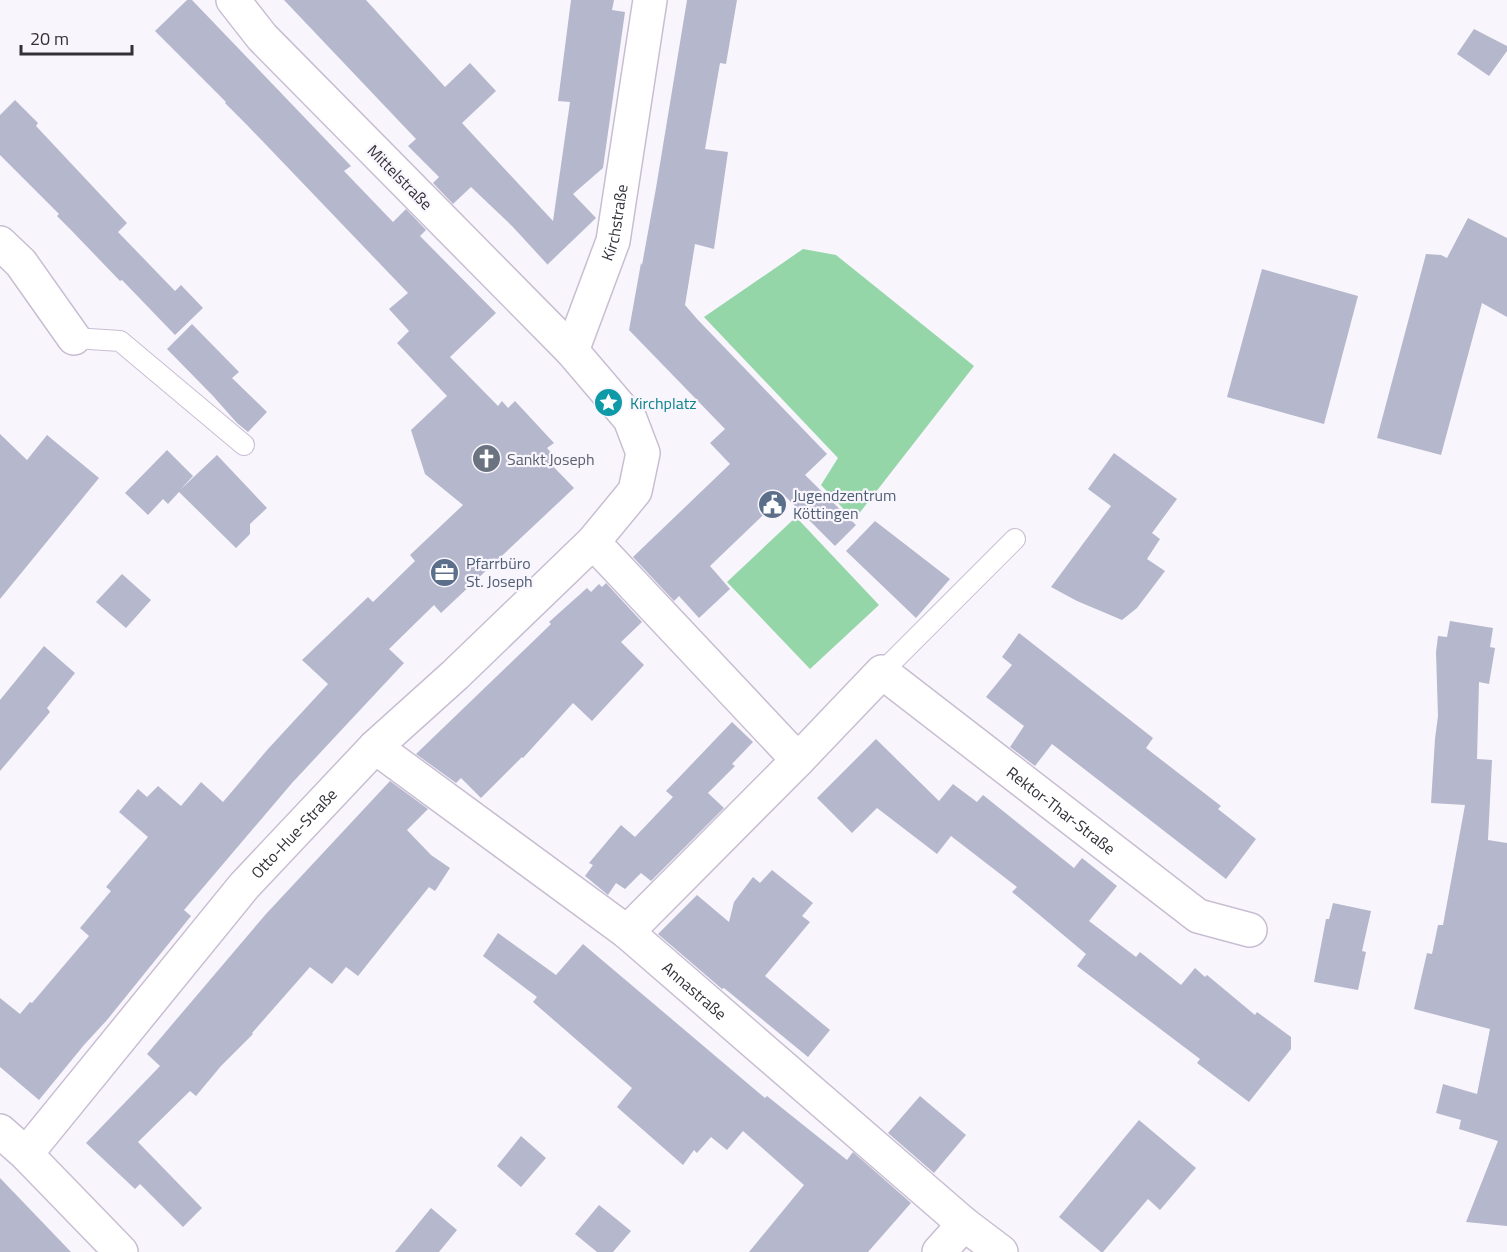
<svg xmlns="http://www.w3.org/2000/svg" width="1507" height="1252" viewBox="0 0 1507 1252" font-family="'Titillium Web',sans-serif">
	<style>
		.green { fill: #94d6a8 }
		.building { fill: #b5b7cc }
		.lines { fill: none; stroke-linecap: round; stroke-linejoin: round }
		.lane-casing { stroke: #c8bed2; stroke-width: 22 }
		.street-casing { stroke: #c8bed2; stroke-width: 36 }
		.lane { stroke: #fff; stroke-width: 20 }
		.street { stroke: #fff; stroke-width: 33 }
		.labels { text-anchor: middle; stroke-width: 4.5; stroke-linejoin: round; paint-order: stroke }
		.street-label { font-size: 16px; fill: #343038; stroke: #f9f5fd }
		.culture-label { font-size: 16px; fill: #0d838f; stroke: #f9f5fd; text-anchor: start }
		.worship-label { font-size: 16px; fill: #5b616d; stroke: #f9f5fd; text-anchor: start }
		.service-label { font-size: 16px; fill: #4e5e75; stroke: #f9f5fd; text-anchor: start }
	</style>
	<rect width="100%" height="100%" fill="#f9f5fd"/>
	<path class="green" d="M 803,249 L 836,255 L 974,366 L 854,520 L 821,485 L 838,458 L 704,317 Z
		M 796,517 L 879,605 L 810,669 L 727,582 Z"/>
	<path class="building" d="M 187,0 L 192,0 L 351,166 L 344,171 L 393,222 L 406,209 L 426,230 L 420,236 L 496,313 L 450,357 L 498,406 L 502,401 L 508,408 L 515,401 L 554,443 L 547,448 L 553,455 L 548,461 L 574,488 L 441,613 L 434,605 L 389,649 L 404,663 L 292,783 L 184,910 L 191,916 L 107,1020 L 84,1045 L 39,1100 L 0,1067 L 0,998 L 20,1014 L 30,1002 L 32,1003 L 89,936 L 80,928 L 111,891 L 106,887 L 148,837 L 119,812 L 138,789 L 147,797 L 158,786 L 181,806 L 201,782 L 223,802 L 268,749 L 328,684 L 302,660 L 368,597 L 373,602 L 415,561 L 410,555 L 463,505 L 425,474 L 411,430 L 447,396 L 397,343 L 409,331 L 389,309 L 408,293 L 247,125 L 225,103 L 226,102 L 155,31 Z
		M 284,0 L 366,0 L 445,87 L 470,63 L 496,91 L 462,123 L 553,221 L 570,102 L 558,101 L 571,0 L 614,0 L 612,10 L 625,12 L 603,168 L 573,194 L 596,218 L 547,265 L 547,264 L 512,226 L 471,187 L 453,204 L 433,183 L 439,177 L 408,146 L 416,139 Z
		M 687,0 L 737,0 L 726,64 L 720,63 L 705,149 L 728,152 L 714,249 L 695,244 L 685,305 L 698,320 L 827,454 L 805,475 L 856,525 L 835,546 L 784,495 L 710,566 L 730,589 L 699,618 L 679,596 L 674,601 L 633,557 L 730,464 L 710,443 L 725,429 L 629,330 L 641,263 L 642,265 L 656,188 Z
		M 1474,29 L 1507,46 L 1507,51 L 1489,76 L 1457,54 Z
		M 15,100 L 38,123 L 36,126 L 127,223 L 118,232 L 175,291 L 181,285 L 203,308 L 175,335 L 122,280 L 120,281 L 70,229 L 57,216 L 59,214 L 0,155 L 0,115 Z
		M 1468,218 L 1507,238 L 1507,317 L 1482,303 L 1441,455 L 1377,438 L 1426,254 L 1441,255 L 1447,258 Z
		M 1262,269 L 1358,296 L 1324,424 L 1227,397 Z
		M 192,324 L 239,372 L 232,378 L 267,412 L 248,432 L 237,423 L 213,396 L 167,349 Z
		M 0,434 L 27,460 L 47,435 L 99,478 L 0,599 Z
		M 167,450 L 193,476 L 180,490 L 217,455 L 267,508 L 250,524 L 250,534 L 236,548 L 179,492 L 168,504 L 163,499 L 148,515 L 125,493 Z
		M 1114,453 L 1177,499 L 1152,533 L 1160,539 L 1147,559 L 1165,571 L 1137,608 L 1122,620 L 1077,601 L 1051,587 L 1111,506 L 1088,489 Z
		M 875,521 L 950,579 L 916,618 L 846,551 Z
		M 122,574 L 151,600 L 126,628 L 96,602 Z
		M 606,583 L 642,622 L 621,642 L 644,665 L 592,721 L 573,703 L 523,758 L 522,757 L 481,798 L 461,778 L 456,783 L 416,754 L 551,624 L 549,622 L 587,588 L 591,592 L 599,584 L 602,587 Z
		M 1450,621 L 1493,628 L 1490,647 L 1495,648 L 1489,684 L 1479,682 L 1477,759 L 1492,760 L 1488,840 L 1507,843 L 1507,1226 L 1466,1222 L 1498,1141 L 1459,1129 L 1461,1120 L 1436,1113 L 1443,1084 L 1477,1094 L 1490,1029 L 1414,1009 L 1427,953 L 1432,954 L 1438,925 L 1443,925 L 1465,805 L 1431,803 L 1435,739 L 1438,716 L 1436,652 L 1438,636 L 1447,637 Z
		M 1019,633 L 1153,738 L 1146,748 L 1221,806 L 1218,809 L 1256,839 L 1226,879 L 1052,744 L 1035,766 L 1010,747 L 1024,726 L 986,697 L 1012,665 L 1002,657 Z
		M 44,646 L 75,673 L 47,708 L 50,712 L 0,771 L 0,700 Z
		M 732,722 L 753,742 L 732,764 L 735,766 L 708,793 L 724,808 L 651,881 L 641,873 L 625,889 L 616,883 L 608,895 L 585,876 L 593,865 L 589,863 L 621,825 L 635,837 L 673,797 L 666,791 Z
		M 876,739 L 939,801 L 953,784 L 977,802 L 983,795 L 1074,868 L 1082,858 L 1117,886 L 1089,921 L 1136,957 L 1140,952 L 1181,985 L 1195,968 L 1205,977 L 1207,975 L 1255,1015 L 1257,1012 L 1291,1037 L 1291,1049 L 1249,1102 L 1197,1063 L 1200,1059 L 1077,966 L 1086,954 L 1012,892 L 1017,887 L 951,836 L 937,854 L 877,808 L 852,833 L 817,798 Z
		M 390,781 L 428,809 L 407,830 L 431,855 L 450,868 L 435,891 L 429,887 L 358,976 L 346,967 L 332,984 L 310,967 L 252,1033 L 253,1034 L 221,1066 L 196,1096 L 190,1091 L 138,1142 L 202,1208 L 183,1227 L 140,1184 L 135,1189 L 86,1143 L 160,1066 L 147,1054 L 266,914 Z
		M 772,870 L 813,903 L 802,916 L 810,922 L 765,976 L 830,1030 L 808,1057 L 724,988 L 722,989 L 658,934 L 697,895 L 729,922 L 734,902 L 753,877 L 760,883 Z
		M 1333,903 L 1371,911 L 1362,951 L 1366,952 L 1358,990 L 1314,982 L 1326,919 L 1329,919 Z
		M 498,933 L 556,975 L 583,944 L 765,1098 L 767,1096 L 847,1160 L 853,1152 L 911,1203 L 868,1252 L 749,1252 L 804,1185 L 743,1131 L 727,1150 L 711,1137 L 697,1153 L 694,1150 L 683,1165 L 617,1107 L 632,1088 L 533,1002 L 537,997 L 483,956 Z
		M 920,1096 L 966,1135 L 934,1173 L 888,1133 Z
		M 1139,1120 L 1196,1168 L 1160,1210 L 1148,1199 L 1103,1252 L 1101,1252 L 1059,1217 Z
		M 521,1136 L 546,1158 L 521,1187 L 497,1166 Z
		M 0,1178 L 24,1203 L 71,1252 L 0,1252 Z
		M 599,1205 L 631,1231 L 613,1252 L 597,1252 L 575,1234 Z
		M 431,1208 L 457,1230 L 439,1252 L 395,1252 Z"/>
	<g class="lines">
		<defs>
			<path id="lane" d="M 74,338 L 120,341 L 244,445
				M 882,672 L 1015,539"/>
			<g id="street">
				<path d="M 0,243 L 21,263 L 74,338"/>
				<path id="s1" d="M 572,351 L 613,241 L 650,0"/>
				<path d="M 593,542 L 798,760 L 627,932"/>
				<path id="s2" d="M 375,747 L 627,932 L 964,1224 L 1001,1252"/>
				<path id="s3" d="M 798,760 L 882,672 L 1198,916 L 1250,930"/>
				<path d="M 0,1131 L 26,1154 L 121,1252"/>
				<path id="s4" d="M 26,1154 L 244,886 L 375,747 L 455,675 L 593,542 L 635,491 L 643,453 L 630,419 L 572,351 L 262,37 L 233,0"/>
				<path d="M 939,1252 L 964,1224"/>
			</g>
		</defs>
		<use href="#lane" class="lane-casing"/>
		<use href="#street" class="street-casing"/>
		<use href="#lane" class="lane"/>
		<use href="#street" class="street"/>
	</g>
	<defs>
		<symbol id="sight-disc" viewBox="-11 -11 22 22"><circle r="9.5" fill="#0f9aa8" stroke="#f9f5fd"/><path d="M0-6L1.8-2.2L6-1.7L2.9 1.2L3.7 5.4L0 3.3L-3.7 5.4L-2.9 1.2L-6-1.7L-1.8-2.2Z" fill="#fff"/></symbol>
		<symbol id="church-disc" viewBox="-11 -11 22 22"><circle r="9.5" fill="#6b7280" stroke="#f9f5fd"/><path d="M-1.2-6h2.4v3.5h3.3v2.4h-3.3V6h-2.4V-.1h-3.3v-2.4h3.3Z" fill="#fff"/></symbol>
		<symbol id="civic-disc" viewBox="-11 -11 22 22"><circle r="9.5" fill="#5c6f8a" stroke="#f9f5fd"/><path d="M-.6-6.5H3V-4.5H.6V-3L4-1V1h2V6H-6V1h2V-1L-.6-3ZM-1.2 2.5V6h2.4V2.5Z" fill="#fff"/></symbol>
		<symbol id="office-disc" viewBox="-11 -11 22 22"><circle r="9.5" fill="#5c6f8a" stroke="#f9f5fd"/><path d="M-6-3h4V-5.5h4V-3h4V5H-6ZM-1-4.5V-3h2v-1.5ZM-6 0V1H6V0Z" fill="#fff"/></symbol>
	</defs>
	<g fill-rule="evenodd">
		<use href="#sight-disc" x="592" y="386" width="33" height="33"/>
		<use href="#church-disc" x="470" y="442" width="33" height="33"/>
		<use href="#civic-disc" x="756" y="488" width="33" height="33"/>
		<use href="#office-disc" x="428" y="556" width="33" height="33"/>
	</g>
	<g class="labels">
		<g class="street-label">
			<text transform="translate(400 177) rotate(45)" y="6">Mittelstraße</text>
			<text dy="6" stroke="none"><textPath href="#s1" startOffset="136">Kirchstraße</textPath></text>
			<text dy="6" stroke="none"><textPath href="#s3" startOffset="348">Rektor-Thar-Straße</textPath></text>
			<text dy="6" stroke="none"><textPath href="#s4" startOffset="418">Otto-Hue-Straße</textPath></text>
			<text dy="6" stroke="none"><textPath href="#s2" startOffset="402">Annastraße</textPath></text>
		</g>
		<g class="culture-label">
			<text x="630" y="409">Kirchplatz</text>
		</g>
		<g class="worship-label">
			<text x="507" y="465">Sankt Joseph</text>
		</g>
		<g class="service-label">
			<text x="793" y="501">Jugendzentrum<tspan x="793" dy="18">Köttingen</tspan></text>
			<text x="466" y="569">Pfarrbüro<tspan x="466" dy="18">St. Joseph</tspan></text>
		</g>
	</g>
	<path d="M21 45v9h111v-9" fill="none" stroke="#343038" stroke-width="3"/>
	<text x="30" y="45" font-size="18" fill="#343038" stroke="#f9f5fd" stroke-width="4.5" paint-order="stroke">20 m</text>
</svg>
